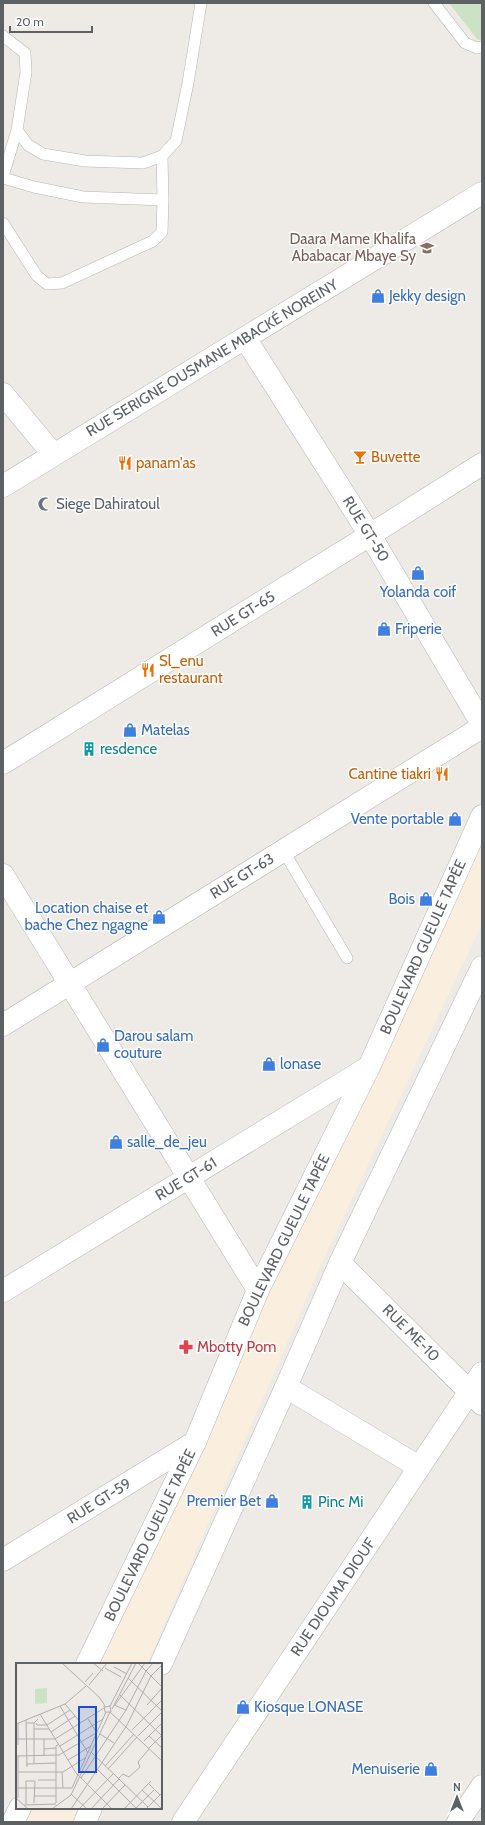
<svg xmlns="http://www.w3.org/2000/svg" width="485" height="1825" viewBox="0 0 485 1825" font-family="Cabin,sans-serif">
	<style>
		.commercial { fill: #faeede }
		.green { fill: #cbe2c5 }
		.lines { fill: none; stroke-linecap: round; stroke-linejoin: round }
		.service-casing { stroke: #b2b6b8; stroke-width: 12 }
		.minor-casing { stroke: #b2b6b8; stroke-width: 23 }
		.tertiary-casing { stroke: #b2b6b8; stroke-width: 23 }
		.service { stroke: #fff; stroke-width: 11 }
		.minor { stroke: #fff; stroke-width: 22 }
		.tertiary { stroke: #fff; stroke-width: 22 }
		.labels { text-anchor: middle; stroke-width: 3; stroke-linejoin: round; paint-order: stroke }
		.education-label { font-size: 15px; fill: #785e54; stroke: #fff; text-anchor: end }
		.shop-label { font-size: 15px; fill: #366cbe; stroke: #fff; text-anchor: start }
		.street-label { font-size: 15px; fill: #5d6164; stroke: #fff }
		.food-label { font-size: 15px; fill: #c56008; stroke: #fff; text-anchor: start }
		.worship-label { font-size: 15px; fill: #5b616d; stroke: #fff; text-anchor: start }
		.culture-label { font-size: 15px; fill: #0d838f; stroke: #fff; text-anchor: start }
		.health-label { font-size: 15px; fill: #be3a42; stroke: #fff; text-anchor: start }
		.inset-road { fill: none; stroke: #b0afad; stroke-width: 1 }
		.view { fill: #1d4ed8; fill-opacity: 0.15; stroke: #1d4ed8; stroke-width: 2 }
		.inset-edge { fill: none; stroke: #5d6164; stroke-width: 2 }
	</style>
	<rect width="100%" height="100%" fill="#eeeae5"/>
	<path class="commercial" d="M 482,813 L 482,924 L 325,1256 L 147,1664 L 88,1664 Z
		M 20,1808 L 84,1808 L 78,1822 L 14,1822 Z"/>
	<path class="green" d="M 449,3 L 482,3 L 482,39 L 478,40 Z"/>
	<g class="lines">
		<defs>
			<path id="service" d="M 434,3 L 465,43 L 477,48 L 482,47
				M 3,36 L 25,53 L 26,72 L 17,130 L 28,145 L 43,154 L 85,161 L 143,163 L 162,156 L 176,141 L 188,83 L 201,3
				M 3,176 L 17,130
				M 3,178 L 34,187 L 83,197 L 163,200
				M 3,223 L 37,276 L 47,284 L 62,283 L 153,241 L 162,232 L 163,200 L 162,156
				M 283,850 L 347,958"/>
			<path id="minor" d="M 245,338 L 370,535 L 482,724
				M 3,394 L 53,454
				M 3,486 L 482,193
				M 3,763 L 370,535 L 482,464
				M 3,875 L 258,1290
				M 3,1025 L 482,727
				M 340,1263 L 482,1404
				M 3,1291 L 369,1067
				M 286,1387 L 419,1467
				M 3,1560 L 195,1442
				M 183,1822 L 482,1373
				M 458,1822 L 482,1786"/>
			<path id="tertiary" d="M 87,1664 L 195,1442 L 258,1290 L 369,1067 L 482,816
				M 161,1664 L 286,1387 L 340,1263 L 482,967
				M 13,1822 L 20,1808
				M 85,1822 L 91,1808"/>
		</defs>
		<use href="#service" class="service-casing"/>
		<use href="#minor" class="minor-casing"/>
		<use href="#tertiary" class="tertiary-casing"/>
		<use href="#service" class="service"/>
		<use href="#minor" class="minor"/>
		<use href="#tertiary" class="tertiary"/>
	</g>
	<defs>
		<symbol id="school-bare" viewBox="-9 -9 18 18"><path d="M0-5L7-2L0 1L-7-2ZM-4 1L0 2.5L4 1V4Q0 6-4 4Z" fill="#8d6e63" stroke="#fff" stroke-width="2.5" paint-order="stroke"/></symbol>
		<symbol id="shop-bare" viewBox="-9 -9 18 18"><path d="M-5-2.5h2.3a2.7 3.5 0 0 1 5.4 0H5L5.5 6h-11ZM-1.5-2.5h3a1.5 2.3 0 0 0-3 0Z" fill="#3f7fe0" stroke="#fff" stroke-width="2.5" paint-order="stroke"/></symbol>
		<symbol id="bar-bare" viewBox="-9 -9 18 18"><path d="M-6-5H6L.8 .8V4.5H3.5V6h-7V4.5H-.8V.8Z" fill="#e8710a" stroke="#fff" stroke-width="2.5" paint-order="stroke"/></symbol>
		<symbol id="restaurant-bare" viewBox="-9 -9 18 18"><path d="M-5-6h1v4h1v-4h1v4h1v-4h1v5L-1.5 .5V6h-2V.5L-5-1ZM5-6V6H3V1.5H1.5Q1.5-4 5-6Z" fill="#e8710a" stroke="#fff" stroke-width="2.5" paint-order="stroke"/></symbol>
		<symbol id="mosque-bare" viewBox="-9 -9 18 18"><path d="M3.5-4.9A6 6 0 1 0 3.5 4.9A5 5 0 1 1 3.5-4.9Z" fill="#6b7280" stroke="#fff" stroke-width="2.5" paint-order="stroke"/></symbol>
		<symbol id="building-bare" viewBox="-9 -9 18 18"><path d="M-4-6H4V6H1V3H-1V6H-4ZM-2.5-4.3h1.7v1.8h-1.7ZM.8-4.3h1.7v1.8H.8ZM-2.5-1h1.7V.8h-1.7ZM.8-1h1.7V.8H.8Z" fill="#0f9aa8" stroke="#fff" stroke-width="2.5" paint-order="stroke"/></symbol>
		<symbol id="pharmacy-bare" viewBox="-9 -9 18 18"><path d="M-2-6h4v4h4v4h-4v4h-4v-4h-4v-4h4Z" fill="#e0444e" stroke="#fff" stroke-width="2.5" paint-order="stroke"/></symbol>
	</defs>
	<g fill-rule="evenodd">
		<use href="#school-bare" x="417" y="238" width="20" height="20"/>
		<use href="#shop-bare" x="368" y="286" width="20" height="20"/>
		<use href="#bar-bare" x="350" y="447" width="20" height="20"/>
		<use href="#restaurant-bare" x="115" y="453" width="20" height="20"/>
		<use href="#mosque-bare" x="35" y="494" width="20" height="20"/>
		<use href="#shop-bare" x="408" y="563" width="20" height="20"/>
		<use href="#shop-bare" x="374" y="619" width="20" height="20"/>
		<use href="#restaurant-bare" x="138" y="660" width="20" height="20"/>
		<use href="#shop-bare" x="120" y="720" width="20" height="20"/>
		<use href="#building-bare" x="79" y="739" width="20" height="20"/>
		<use href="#restaurant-bare" x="432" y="764" width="20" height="20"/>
		<use href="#shop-bare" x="445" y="809" width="20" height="20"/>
		<use href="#shop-bare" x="416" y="889" width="20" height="20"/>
		<use href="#shop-bare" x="149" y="907" width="20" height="20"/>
		<use href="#shop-bare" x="93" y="1035" width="20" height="20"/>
		<use href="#shop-bare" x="259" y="1054" width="20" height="20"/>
		<use href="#shop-bare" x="106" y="1132" width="20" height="20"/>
		<use href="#pharmacy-bare" x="176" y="1337" width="20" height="20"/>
		<use href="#shop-bare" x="262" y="1491" width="20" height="20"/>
		<use href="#building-bare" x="297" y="1492" width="20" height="20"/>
		<use href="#shop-bare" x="233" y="1697" width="20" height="20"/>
		<use href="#shop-bare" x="421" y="1759" width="20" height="20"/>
	</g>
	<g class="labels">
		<g class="education-label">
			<text x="416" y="244">Daara Mame Khalifa<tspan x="416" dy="17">Ababacar Mbaye Sy</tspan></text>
		</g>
		<g class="shop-label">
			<text x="389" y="301">Jekky design</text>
			<text x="418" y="597" text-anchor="middle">Yolanda coif</text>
			<text x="395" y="634">Friperie</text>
			<text x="141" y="735">Matelas</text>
			<text x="444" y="824" text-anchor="end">Vente portable</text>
			<text x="415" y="904" text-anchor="end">Bois</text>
			<text x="148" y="913" text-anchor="end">Location chaise et<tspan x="148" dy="17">bache Chez ngagne</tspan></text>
			<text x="114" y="1041">Darou salam<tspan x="114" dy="17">couture</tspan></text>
			<text x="280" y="1069">lonase</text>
			<text x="127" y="1147">salle_de_jeu</text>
			<text x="261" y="1506" text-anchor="end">Premier Bet</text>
			<text x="254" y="1712">Kiosque LONASE</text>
			<text x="420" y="1774" text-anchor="end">Menuiserie</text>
		</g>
		<g class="street-label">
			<text transform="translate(212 358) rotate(-31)" y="5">RUE SERIGNE OUSMANE MBACKÉ NOREINY</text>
			<text transform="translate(366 529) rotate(58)" y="5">RUE GT-50</text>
			<text transform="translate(243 614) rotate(-32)" y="5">RUE GT-65</text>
			<text transform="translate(242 876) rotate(-32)" y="5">RUE GT-63</text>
			<text transform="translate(423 947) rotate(-66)" y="5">BOULEVARD GUEULE TAPÉE</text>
			<text transform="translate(186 1179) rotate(-31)" y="5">RUE GT-61</text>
			<text transform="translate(284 1240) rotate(-64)" y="5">BOULEVARD GUEULE TAPÉE</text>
			<text transform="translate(411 1333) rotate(45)" y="5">RUE ME-10</text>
			<text transform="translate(99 1501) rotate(-32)" y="5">RUE GT-59</text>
			<text transform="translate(150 1535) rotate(-64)" y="5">BOULEVARD GUEULE TAPÉE</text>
			<text transform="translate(333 1597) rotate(-56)" y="5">RUE DIOUMA DIOUF</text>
		</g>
		<g class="food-label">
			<text x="371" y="462">Buvette</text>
			<text x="136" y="468">panam'as</text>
			<text x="159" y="666">Sl_enu<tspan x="159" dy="17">restaurant</tspan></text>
			<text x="431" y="779" text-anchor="end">Cantine tiakri</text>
		</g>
		<g class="worship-label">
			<text x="56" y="509">Siege Dahiratoul</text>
		</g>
		<g class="culture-label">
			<text x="100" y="754">resdence</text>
			<text x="318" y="1507">Pinc Mi</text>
		</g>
		<g class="health-label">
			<text x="197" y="1352">Mbotty Pom</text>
		</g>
	</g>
	<g transform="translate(16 1663)">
		<rect width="146" height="146" fill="#eeeae5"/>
		<path d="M 31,25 L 31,40 L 19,41 L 19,26 Z" fill="#cbe2c5"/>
		<path class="inset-road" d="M 46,0 L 83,34 L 88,41 L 89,49 L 95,49 L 94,43 L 89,44M 77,0 L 87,8M 122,0 L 146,24M 98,4 L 111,11M 89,5 L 105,14M 112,15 L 146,48M 69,19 L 77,10M 73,22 L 91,0M 103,31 L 146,73M 49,41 L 65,60M 98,42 L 110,47M 99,42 L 129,0M 131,42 L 146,25M 44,43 L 72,90M 94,43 L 116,0M 96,46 L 120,0M 94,49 L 146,98M 24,51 L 60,110 L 96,146M 72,56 L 81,70M 10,57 L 11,104M 2,60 L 2,82M 11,60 L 18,60 L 22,56M 18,60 L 18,101M 20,60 L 21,62 L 31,62 L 54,47M 0,61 L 49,41 L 70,23M 18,66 L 33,66M 116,67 L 146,37M 35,69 L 59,53M 84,71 L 98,80M 122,73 L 146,49M 133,73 L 146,85M 0,76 L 39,76 L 88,45M 28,76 L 28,93M 128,78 L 146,60M 44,83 L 87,56M 133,85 L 146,72M 28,86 L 40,85M 75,89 L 132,144M 0,93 L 43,92 L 80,70M 52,97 L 75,83M 10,101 L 40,100M 89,103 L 118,71M 81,106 L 121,146M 92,106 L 121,74M 2,109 L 47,109 L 69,95M 46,109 L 47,125M 65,115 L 110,47 L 130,8 L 137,0M 103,115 L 107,111 L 113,114 L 124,104 L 122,99 L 133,86M 22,117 L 40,117M 133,121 L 144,132M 0,125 L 56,125 L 90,49M 126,127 L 146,146M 55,131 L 71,146M 18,133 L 40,133M 0,135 L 12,146M 2,135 L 2,93M 18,140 L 19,118M 40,140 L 40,83 L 43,81M 10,141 L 10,118 L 19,118M 8,142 L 40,141M 120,145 L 139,126M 36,146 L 55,132 L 94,49M 55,146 L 111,62 L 135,13 L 146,2M 63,146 L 97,111M 75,146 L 103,116M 86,146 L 109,122M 108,146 L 135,118M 130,146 L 146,130"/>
		<path class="view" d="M 63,44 L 80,44 L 80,109 L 63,109 Z"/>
		<rect width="146" height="146" class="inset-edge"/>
	</g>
	<rect width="485" height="1825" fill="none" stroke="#5d6164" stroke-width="8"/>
	<g transform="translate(457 1797)" stroke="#ffffff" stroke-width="3" paint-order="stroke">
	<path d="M0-3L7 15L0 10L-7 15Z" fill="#5d6164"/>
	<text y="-6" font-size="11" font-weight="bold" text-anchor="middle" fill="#5d6164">N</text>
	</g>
	<path d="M10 26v6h82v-6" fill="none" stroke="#5d6164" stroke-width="2"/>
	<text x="16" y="26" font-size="12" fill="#5d6164" stroke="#ffffff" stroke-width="3" paint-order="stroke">20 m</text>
</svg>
